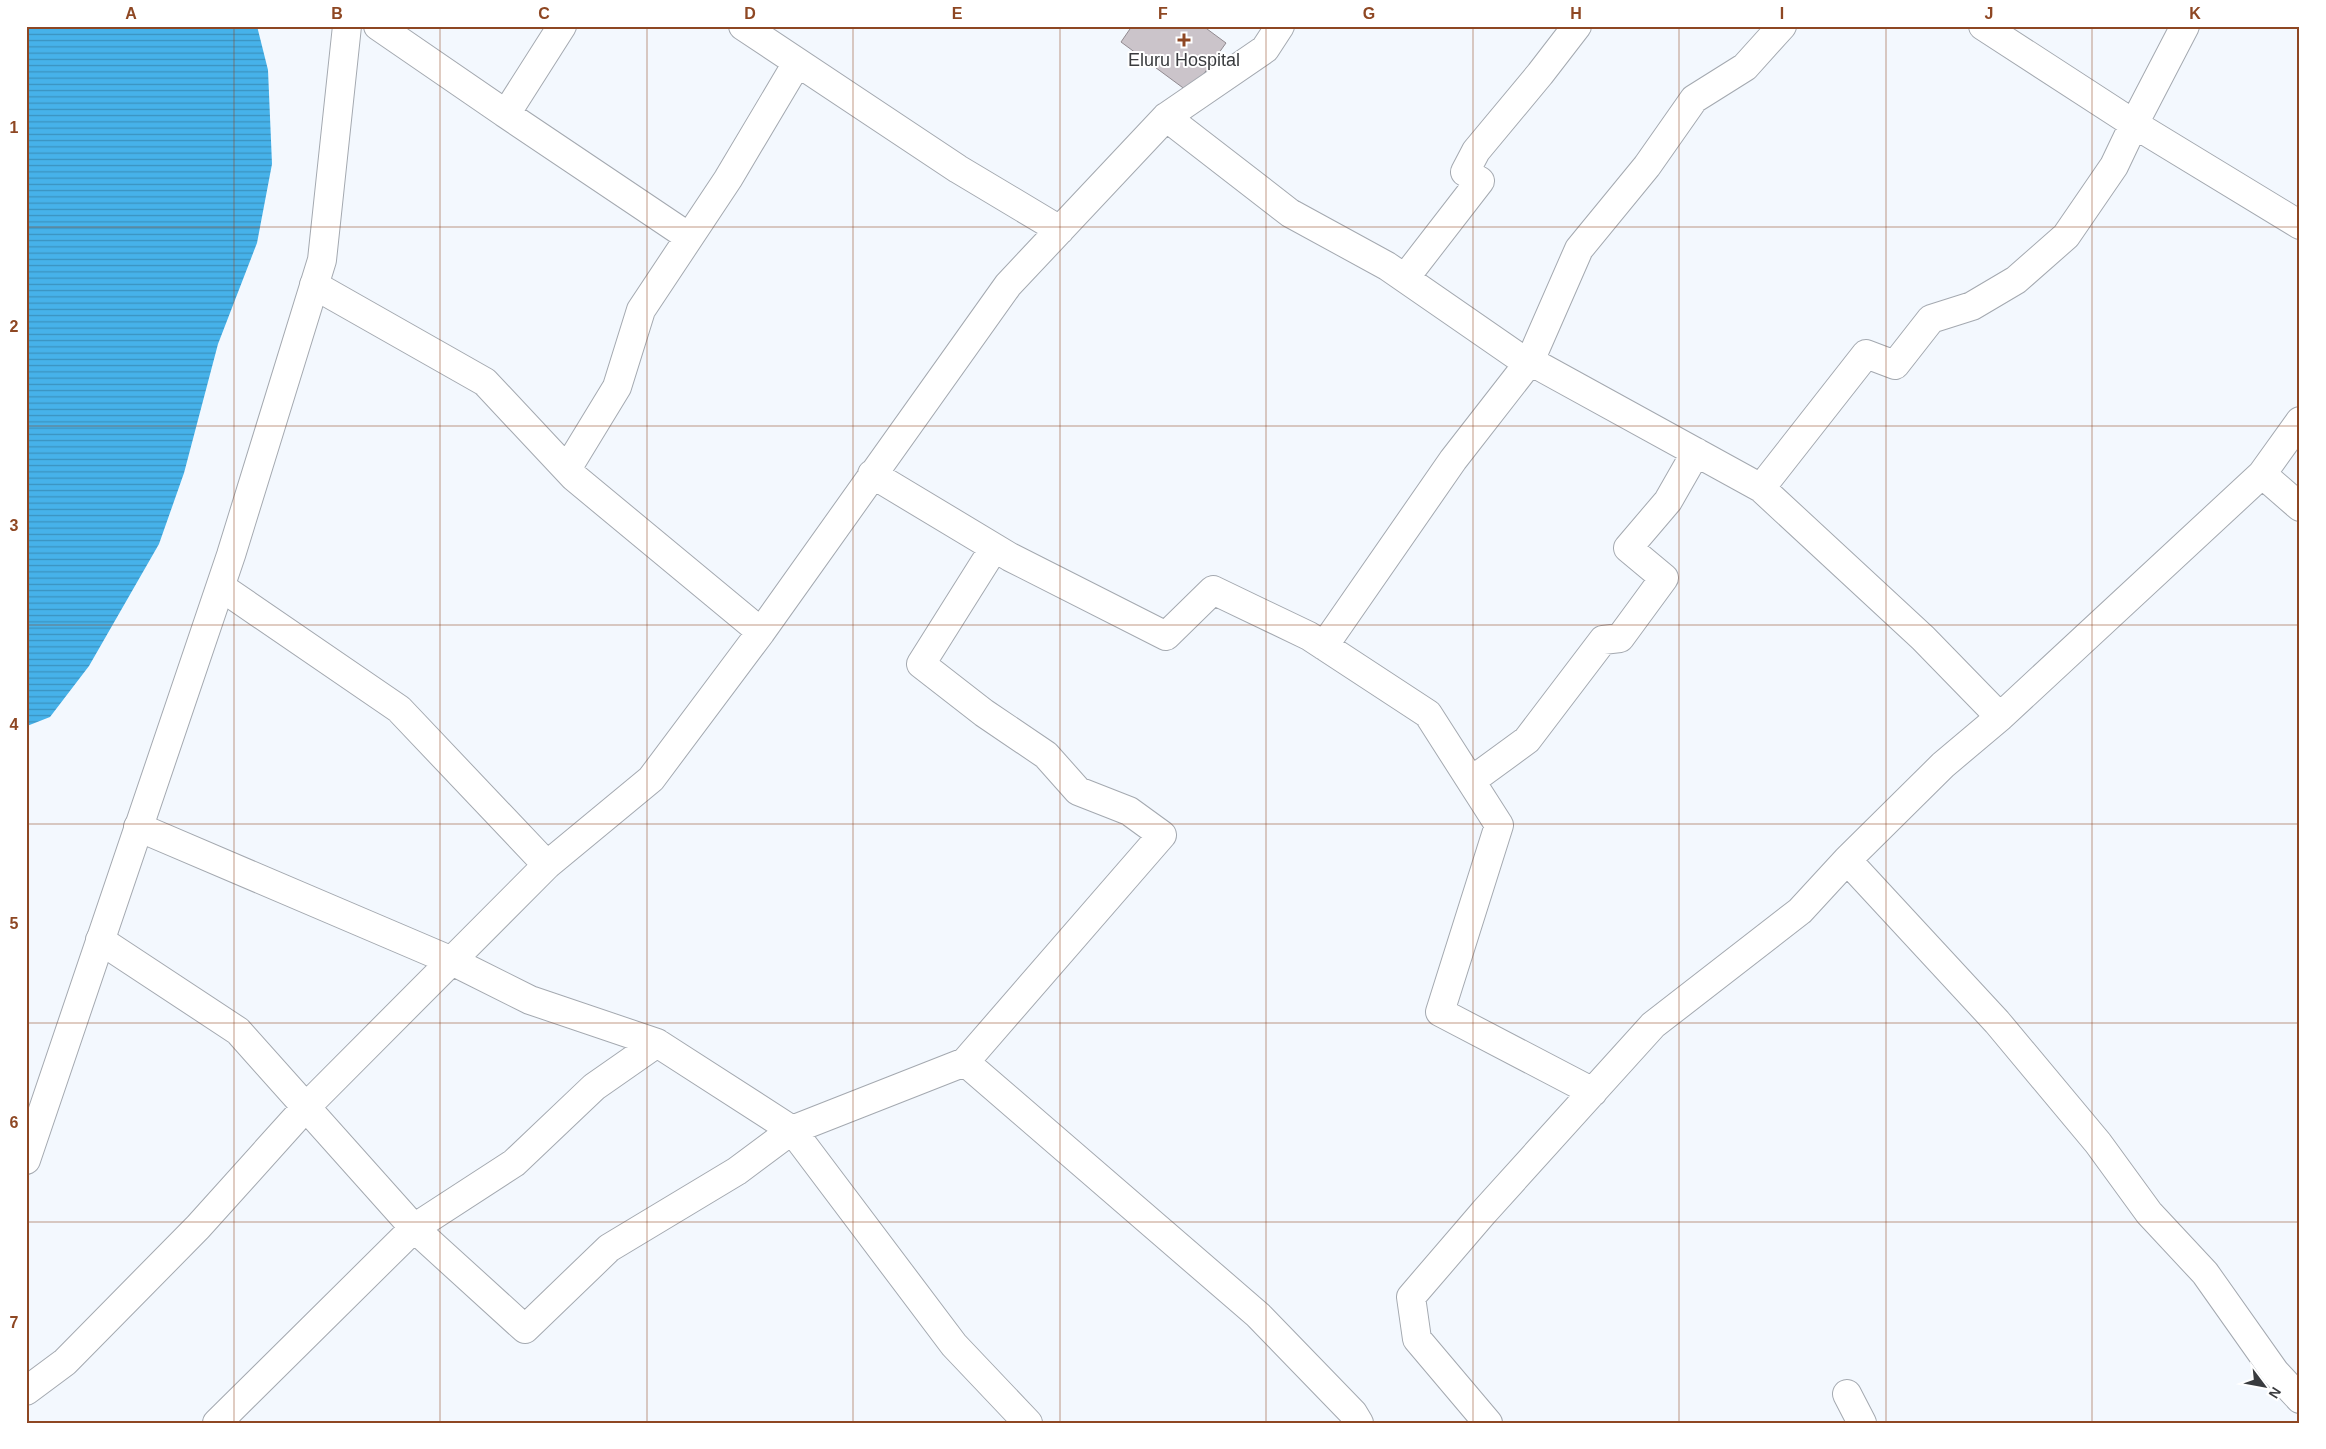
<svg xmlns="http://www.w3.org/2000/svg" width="2326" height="1449" viewBox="0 0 2326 1449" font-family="Arial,sans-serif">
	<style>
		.water { fill: url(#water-rules) }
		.building { fill: #cbc4ca; stroke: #918a90 }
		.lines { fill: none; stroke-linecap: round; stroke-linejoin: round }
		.minor-casing { stroke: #a4a9b0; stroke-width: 30 }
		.secondary-casing { stroke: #a4a9b0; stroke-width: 30 }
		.minor { stroke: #fff; stroke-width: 28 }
		.secondary { stroke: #fff; stroke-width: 28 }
		.grid { fill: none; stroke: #8e4723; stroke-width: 1; stroke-opacity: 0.55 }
		.poi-dot { fill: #8e4723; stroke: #fff; stroke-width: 2 }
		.labels { text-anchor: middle; stroke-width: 4; stroke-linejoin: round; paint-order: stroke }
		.poi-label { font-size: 18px; fill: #393b3e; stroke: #fff }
		.neatline { fill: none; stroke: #8e4723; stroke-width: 2 }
		.grid-label { font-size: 16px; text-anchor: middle; font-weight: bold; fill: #8e4723 }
	</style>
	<defs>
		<pattern id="water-rules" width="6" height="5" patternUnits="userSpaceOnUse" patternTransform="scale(1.25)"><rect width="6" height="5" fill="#46b2ea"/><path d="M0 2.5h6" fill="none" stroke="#3b92bf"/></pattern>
	</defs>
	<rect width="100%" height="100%" fill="#f3f8fe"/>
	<path class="water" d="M 26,26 L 257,26 L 268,70 L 272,164 L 257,243 L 218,344 L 184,473 L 159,544 L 89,666 L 50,717 L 27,726 Z"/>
	<path class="building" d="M 1132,26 L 1203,26 L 1226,43 L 1190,93 L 1121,42 Z"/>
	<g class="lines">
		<defs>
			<path id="minor" d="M 378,26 L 506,114 L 562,26
				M 743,26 L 958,169 L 1060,230
				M 1782,26 L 1745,67 L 1694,99 L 1647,166 L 1579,249 L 1530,361 L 1761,488 L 1923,638 L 2000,717 L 1943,765 L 1847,860
				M 2185,26 L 2134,124 L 2300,225
				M 506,114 L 689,237
				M 1166,117 L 1290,213 L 1387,266 L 1520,358 L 1530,361 L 1453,460 L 1324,646
				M 1405,278 L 1480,181 L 1465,172 L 1476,151 L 1540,74 L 1577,26
				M 314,285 L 485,382 L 574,477 L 761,632
				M 567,469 L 617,387 L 641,310 L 728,179 L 797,63
				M 872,474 L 1010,557 L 1166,636 L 1213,590 L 1309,636 L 1428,714 L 1499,825 L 1440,1012 L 1593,1092
				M 2262,474 L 2300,507
				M 1761,488 L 1866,354 L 1895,365 L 1931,319 L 1972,306 L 2016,280 L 2066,236 L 2114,166 L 2134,124 L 1983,26
				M 221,587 L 399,709 L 547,865
				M 2000,717 L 2262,474 L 2300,421
				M 1471,781 L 1527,740 L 1603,640 L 1620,638 L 1664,578 L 1628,548 L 1668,501 L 1696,452
				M 138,827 L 452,961 L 530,1000 L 657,1043 L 792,1130 L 954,1345 L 1028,1423
				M 100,940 L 238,1031 L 414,1228 L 217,1423
				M 657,1043 L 594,1087 L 514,1163 L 414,1228 L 525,1329 L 609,1248 L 737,1171 L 792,1130 L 965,1062 L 1258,1315 L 1353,1413 L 1359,1423
				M 965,1062 L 1162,835 L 1129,811 L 1078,791 L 1046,755 L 984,713 L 921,664 L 994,548
				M 26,1391 L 65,1362 L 198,1227 L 306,1107 L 547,865 L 651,779 L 761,632 L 1008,285 L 1166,117 L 1265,49 L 1280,26
				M 1847,1394 L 1862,1423
				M 1488,1423 L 1417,1339 L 1411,1297 L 1484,1212 L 1653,1025 L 1800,911 L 1847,860 L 1997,1022 L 2098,1143 L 2149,1213 L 2205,1273 L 2275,1372 L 2300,1399"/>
			<path id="secondary" d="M 26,1160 L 231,555 L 322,260 L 347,26"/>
		</defs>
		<use href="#minor" class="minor-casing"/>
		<use href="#secondary" class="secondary-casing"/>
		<use href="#minor" class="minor"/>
		<use href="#secondary" class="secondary"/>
	</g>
	<path class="grid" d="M 234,26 L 234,1423M 440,26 L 440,1423M 647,26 L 647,1423M 853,26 L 853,1423M 1060,26 L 1060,1423M 1266,26 L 1266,1423M 1473,26 L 1473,1423M 1679,26 L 1679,1423M 1886,26 L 1886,1423M 2092,26 L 2092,1423M 26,227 L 2300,227M 26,426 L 2300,426M 26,625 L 2300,625M 26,824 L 2300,824M 26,1023 L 2300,1023M 26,1222 L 2300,1222"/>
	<path class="poi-dot" d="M1181.5 32.5h5v5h5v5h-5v5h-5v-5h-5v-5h5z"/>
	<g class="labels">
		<g class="poi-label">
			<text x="1184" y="66">Eluru Hospital</text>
		</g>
	</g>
	<rect width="2326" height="1449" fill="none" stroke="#ffffff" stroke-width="55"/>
	<g transform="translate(2264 1386) rotate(122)" stroke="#ffffff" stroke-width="4" paint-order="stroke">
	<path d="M0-4L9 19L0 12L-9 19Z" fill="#393b3e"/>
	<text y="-8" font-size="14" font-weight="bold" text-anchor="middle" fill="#393b3e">N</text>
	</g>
	<rect x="28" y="28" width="2270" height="1394" class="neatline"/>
	<g class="grid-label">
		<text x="131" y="19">A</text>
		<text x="337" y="19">B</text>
		<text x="544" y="19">C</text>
		<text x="750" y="19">D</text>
		<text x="957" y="19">E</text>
		<text x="1163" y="19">F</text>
		<text x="1369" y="19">G</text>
		<text x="1576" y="19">H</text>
		<text x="1782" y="19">I</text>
		<text x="1989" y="19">J</text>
		<text x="2195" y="19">K</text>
		<text x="14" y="133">1</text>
		<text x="14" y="332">2</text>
		<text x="14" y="531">3</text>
		<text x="14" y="730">4</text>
		<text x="14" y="929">5</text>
		<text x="14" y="1128">6</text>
		<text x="14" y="1328">7</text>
	</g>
</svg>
